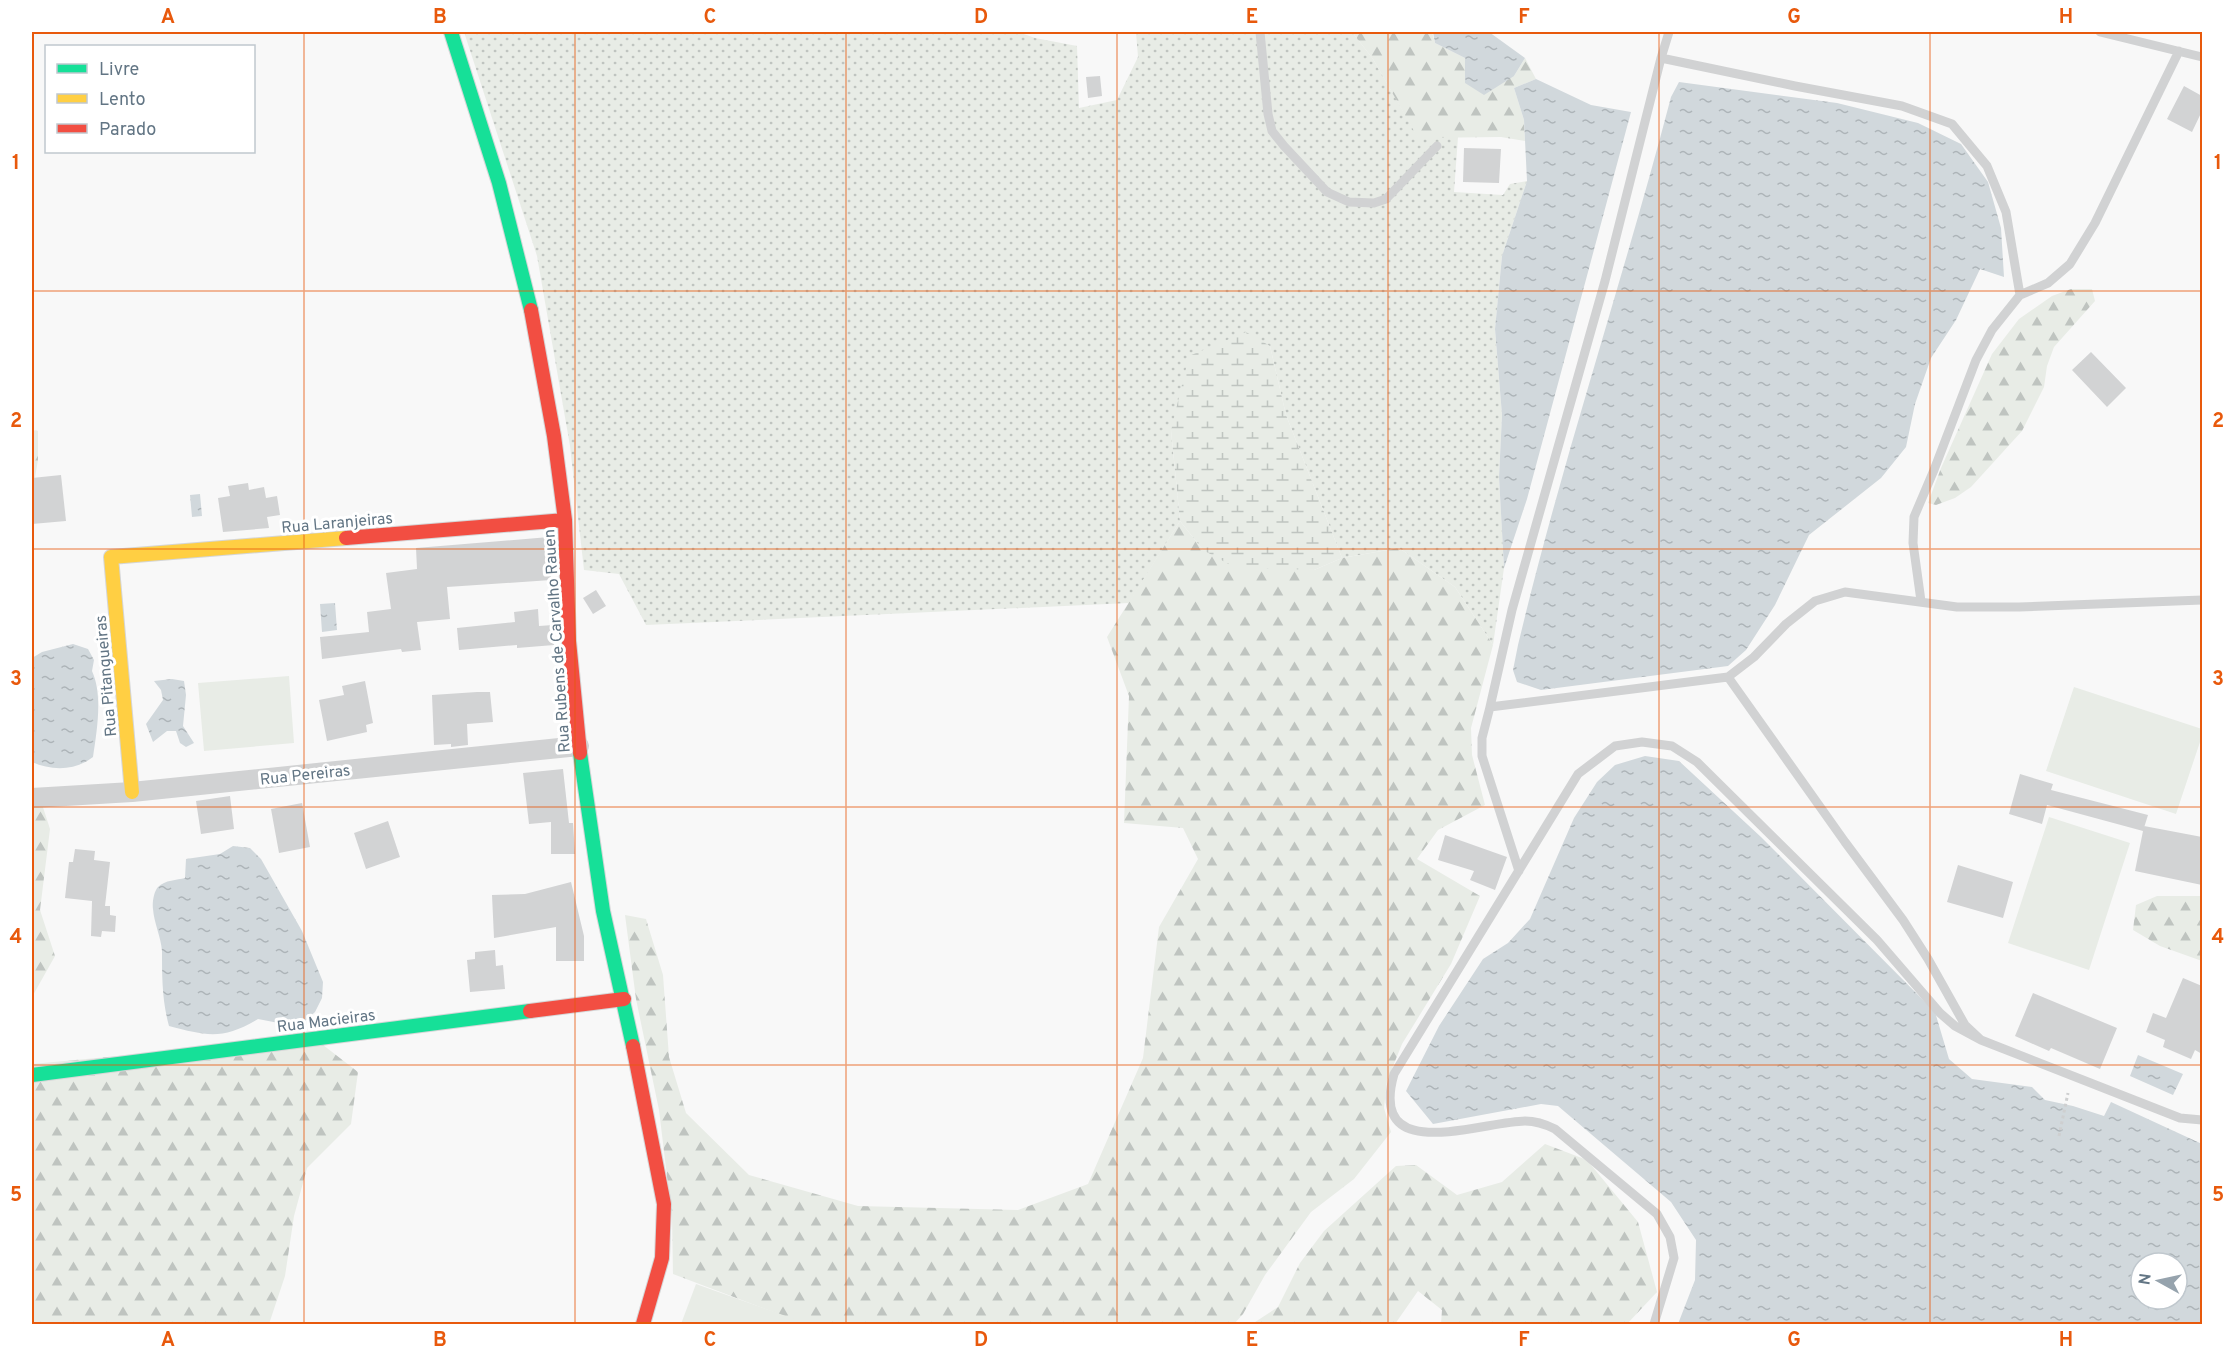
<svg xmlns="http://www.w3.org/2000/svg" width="2234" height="1356" viewBox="0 0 2234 1356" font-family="Overpass,sans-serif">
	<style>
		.grass { fill: url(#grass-dots) }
		.forest { fill: url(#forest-firs) }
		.wetland { fill: url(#wetland-marsh) }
		.park { fill: #e8ece6 }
		.water { fill: url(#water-ripples); fill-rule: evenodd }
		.building { fill: #d2d3d4 }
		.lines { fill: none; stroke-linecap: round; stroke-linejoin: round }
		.fast-casing { stroke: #d5d6d7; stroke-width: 16 }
		.slow-casing { stroke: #d5d6d7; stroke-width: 16 }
		.jam-casing { stroke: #d5d6d7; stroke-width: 16 }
		.path { stroke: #cecfd0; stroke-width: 3; stroke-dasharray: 3 3; stroke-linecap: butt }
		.lane { stroke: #d1d2d3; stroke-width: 9 }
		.street { stroke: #d1d2d3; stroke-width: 20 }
		.fast { stroke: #16e098; stroke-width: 14 }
		.slow { stroke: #ffcf43; stroke-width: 14 }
		.jam { stroke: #f24e42; stroke-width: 14 }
		.grid { fill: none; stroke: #e8590c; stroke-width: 1.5; stroke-opacity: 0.55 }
		.labels { text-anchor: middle; stroke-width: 6; stroke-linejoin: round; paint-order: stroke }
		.street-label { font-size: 16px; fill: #627584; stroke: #fff }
		.neatline { fill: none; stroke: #e8590c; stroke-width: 2 }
		.grid-label { font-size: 20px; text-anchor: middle; font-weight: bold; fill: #e8590c }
	</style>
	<defs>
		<pattern id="grass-dots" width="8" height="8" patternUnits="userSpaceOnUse" patternTransform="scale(1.5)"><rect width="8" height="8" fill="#e8ece6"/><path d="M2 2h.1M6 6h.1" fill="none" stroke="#bfc4c0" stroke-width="1.8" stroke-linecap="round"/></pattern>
		<pattern id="forest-firs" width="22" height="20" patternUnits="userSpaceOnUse" patternTransform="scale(1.5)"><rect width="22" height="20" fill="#e8ece6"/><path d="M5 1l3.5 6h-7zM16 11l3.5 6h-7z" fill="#bfc4c0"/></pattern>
		<pattern id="wetland-marsh" width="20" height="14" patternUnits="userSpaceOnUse" patternTransform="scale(1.5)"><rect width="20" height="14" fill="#e8ece6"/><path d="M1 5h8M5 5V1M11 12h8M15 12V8" fill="none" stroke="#bfc4c0"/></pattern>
		<pattern id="water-ripples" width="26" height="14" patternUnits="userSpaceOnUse" patternTransform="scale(1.5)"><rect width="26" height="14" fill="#d1d8dc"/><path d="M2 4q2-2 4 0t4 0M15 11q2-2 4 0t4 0" fill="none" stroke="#adb4b8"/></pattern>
	</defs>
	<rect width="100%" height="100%" fill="#f8f8f8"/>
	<path class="grass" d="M 464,32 L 1018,32 L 1035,38 L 1077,46 L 1079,108 L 1117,100 L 1138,57 L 1136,32 L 1352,32 L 1373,59 L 1418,137 L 1458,137 L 1454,192 L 1503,195 L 1510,184 L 1527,181 L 1502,256 L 1495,329 L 1502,415 L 1499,477 L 1504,568 L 1493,645 L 1455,587 L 1399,548 L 1342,558 L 1286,415 L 1270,346 L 1171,430 L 1180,521 L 1129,603 L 646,625 L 619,574 L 584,570 L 570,446 L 537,256 Z"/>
	<path class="forest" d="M 1352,32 L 1432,32 L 1435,43 L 1465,58 L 1514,76 L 1525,58 L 1536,79 L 1514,88 L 1524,120 L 1525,141 L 1501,137 L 1418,138 L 1373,59 Z
		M 2071,289 L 2092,289 L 2095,301 L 2054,347 L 2047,366 L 2044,387 L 2022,431 L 1971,487 L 1955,498 L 1936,505 L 1928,503 L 1941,468 L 1992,354 L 2019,319 L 2052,296 Z
		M 32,430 L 38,431 L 38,460 L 32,495 Z
		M 1180,521 L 1203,550 L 1314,570 L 1342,558 L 1399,548 L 1455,587 L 1493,645 L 1471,728 L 1472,755 L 1485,805 L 1438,830 L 1417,859 L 1480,896 L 1451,964 L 1402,1044 L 1387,1081 L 1384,1108 L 1391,1132 L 1354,1179 L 1311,1212 L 1265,1275 L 1243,1314 L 1234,1324 L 805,1324 L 673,1274 L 672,1218 L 659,1110 L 636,999 L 625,915 L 646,919 L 663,975 L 669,1057 L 686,1113 L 749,1175 L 858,1206 L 1018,1210 L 1088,1184 L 1143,1058 L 1159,927 L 1198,859 L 1183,828 L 1124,823 L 1129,696 L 1107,637 Z
		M 32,791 L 40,798 L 50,829 L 40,910 L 55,956 L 32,997 Z
		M 2157,896 L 2202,896 L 2202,961 L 2160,946 L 2133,930 L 2136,905 Z
		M 314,1038 L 358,1072 L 351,1124 L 307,1168 L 294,1216 L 285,1276 L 269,1324 L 32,1324 L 32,1064 Z
		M 1545,1144 L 1587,1160 L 1638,1222 L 1657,1292 L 1627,1324 L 1441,1324 L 1442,1310 L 1418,1291 L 1395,1324 L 1252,1324 L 1278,1307 L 1300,1263 L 1324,1231 L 1396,1166 L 1416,1165 L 1457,1195 L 1502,1182 Z"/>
	<path class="wetland" d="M 1246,332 L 1270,346 L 1286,415 L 1342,558 L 1314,570 L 1234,567 L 1203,550 L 1180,521 L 1171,430 L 1189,356 Z"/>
	<path class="park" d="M 289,676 L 294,743 L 204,751 L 198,683 Z
		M 2074,687 L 2202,729 L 2202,736 L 2176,814 L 2046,771 Z
		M 2049,817 L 2130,843 L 2089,970 L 2008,943 Z
		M 696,1284 L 808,1324 L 681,1324 Z"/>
	<path class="water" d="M 1433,32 L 1489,32 L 1525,58 L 1514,76 L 1484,95 L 1465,83 L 1465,58 L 1435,43 Z
		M 1536,79 L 1591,105 L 1631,112 L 1527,499 L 1504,568 L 1499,477 L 1502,415 L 1495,329 L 1502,256 L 1527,181 L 1524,120 L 1514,88 Z
		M 1679,82 L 1837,103 L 1918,123 L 1961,144 L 1988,182 L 2001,228 L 2004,277 L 1980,269 L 1956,320 L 1931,358 L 1915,404 L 1906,447 L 1881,478 L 1809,535 L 1775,605 L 1746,650 L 1728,666 L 1541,690 L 1517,682 L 1513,670 L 1518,645 C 1562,460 1623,281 1671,97 Z
		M 200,494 L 202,516 L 192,517 L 190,495 Z
		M 335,603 L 337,630 L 322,632 L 320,604 Z
		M 73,644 L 88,649 L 94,660 L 92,671 C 103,695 97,730 93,757 C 75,771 52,771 32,762 L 32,658 L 42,652 Z
		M 172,679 L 184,681 L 186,695 L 183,726 L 194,743 L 186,747 L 180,743 L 176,731 L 167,731 L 153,742 L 146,724 L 163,700 L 161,690 L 154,681 Z
		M 1645,756 L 1679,761 L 1761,837 L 1935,1012 L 1949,1059 L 1972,1079 L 2032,1087 L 2045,1100 L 2073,1106 L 2104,1116 L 2111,1102 L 2202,1144 L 2202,1324 L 1678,1324 L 1695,1280 L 1696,1240 L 1671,1202 L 1558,1106 L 1541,1104 L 1433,1124 L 1406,1091 L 1439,1026 L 1483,959 L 1508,943 L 1530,919 L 1574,818 L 1597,782 L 1615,765 ZM 2141,1263 L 2177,1263 L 2177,1299 L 2141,1299 Z
		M 233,846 L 250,848 L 261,859 L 302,931 L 323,982 L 322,998 L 315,1012 L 303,1023 L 289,1025 L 258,1019 C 223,1040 207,1036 169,1026 C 162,1001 162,976 162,951 C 161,937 154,923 153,909 C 152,903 154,891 158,887 C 165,880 177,880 185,878 L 186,859 L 220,854 Z
		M 2138,1055 L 2183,1074 L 2173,1095 L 2130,1076 Z"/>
	<path class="building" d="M 1100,76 L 1102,96 L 1088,98 L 1086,77 Z
		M 2184,86 L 2202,96 L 2202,111 L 2192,132 L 2167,119 Z
		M 1464,148 L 1501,149 L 1499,183 L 1463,182 Z
		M 2091,352 L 2126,388 L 2107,407 L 2072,370 Z
		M 61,475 L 66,521 L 32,524 L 32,478 Z
		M 248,483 L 249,490 L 264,487 L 266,498 L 277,496 L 280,515 L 267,517 L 269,528 L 223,532 L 218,498 L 230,496 L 228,486 Z
		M 549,537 L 551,580 L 447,587 L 450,619 L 417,622 L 421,650 L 402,652 L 401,649 L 322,659 L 320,637 L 369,632 L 367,612 L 391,609 L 386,573 L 417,569 L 416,548 Z
		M 596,590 L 606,606 L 593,614 L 583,598 Z
		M 538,609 L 539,626 L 553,625 L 554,645 L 517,648 L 517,645 L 459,650 L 457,628 L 515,622 L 514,612 Z
		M 365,681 L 373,723 L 366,725 L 367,732 L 327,741 L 319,700 L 344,695 L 342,686 Z
		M 477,692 L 490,692 L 493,722 L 467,724 L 468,745 L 451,747 L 451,744 L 434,745 L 432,695 Z
		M 563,769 L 569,823 L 573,823 L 575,854 L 551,854 L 551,822 L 529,824 L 523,773 Z
		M 2020,774 L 2053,784 L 2051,790 L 2148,815 L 2143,831 L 2047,805 L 2042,824 L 2009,814 Z
		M 230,796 L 234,829 L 201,834 L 196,801 Z
		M 302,803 L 310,847 L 279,853 L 271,809 Z
		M 388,821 L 400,857 L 366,869 L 354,833 Z
		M 2144,826 L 2202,837 L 2202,885 L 2135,871 Z
		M 1445,835 L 1507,857 L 1495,890 L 1470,880 L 1474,871 L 1438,860 Z
		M 75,849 L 95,851 L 94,860 L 110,862 L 105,906 L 110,906 L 110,915 L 116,916 L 115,932 L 102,931 L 101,937 L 91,936 L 92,901 L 65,898 L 69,862 L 73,862 Z
		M 1958,865 L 2013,882 L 2003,918 L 1947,902 Z
		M 571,882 L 584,936 L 584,961 L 556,961 L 556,927 L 494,938 L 492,895 L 525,894 Z
		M 495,950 L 496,966 L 503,965 L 505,989 L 470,992 L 467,960 L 475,959 L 475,952 Z
		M 2183,978 L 2202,986 L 2202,1054 L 2195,1050 L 2191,1059 L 2163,1047 L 2165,1040 L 2146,1032 L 2153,1013 L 2166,1018 Z
		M 2033,993 L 2117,1028 L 2100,1069 L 2051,1048 L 2049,1051 L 2015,1036 Z"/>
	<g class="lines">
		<defs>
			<path id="fast" d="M 451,32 L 499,183 L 531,310
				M 580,753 L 603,911 L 633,1046
				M 32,1075 L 530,1011"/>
			<path id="slow" d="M 132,792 L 111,557 L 346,538"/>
			<path id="jam" d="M 531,310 L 554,436 L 565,520 L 569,641 L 580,753
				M 346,538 L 565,520
				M 530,1011 L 624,999
				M 633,1046 L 664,1204 L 662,1258 L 643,1324"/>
		</defs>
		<use href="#fast" class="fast-casing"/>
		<use href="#slow" class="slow-casing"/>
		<use href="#jam" class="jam-casing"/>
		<path class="path" d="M 2059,1136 L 2068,1093"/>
		<path class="lane" d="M 1260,32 L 1268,114 L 1272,131 L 1284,146 L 1327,192 L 1349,202 L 1374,203 L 1386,199 L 1437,146
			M 1669,32 L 1661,58 L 1795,86 L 1902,106 L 1952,124 L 1987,166 L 2006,212 L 2020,295
			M 2100,32 L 2202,57
			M 1661,58 L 1605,281 L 1512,610 L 1490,707 L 1728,677 L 1754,657 L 1786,624 L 1815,601 L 1845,592 L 1957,607 L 2019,607 L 2202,600
			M 1921,601 L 1913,543 L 1914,517 L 1934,470 L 1976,360 L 1992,330 L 2020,295 L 2048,283 L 2070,264 L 2095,223 L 2179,51
			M 1728,677 L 1845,842 L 1903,920 L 1928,959 L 1965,1025 L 1981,1040 L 2180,1118 L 2202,1120
			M 1490,707 L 1482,738 L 1482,756 L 1519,871
			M 1654,1324 L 1674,1258 L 1670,1237 L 1657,1214 L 1555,1129 C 1545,1124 1536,1121 1525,1121 C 1479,1122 1368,1166 1394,1074 L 1578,774 L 1615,746 L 1642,742 L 1672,746 L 1697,762 L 1877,940 L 1940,1013 L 1955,1026 L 1981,1040"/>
		<path class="street" d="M 32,798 L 132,792 L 579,746"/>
		<use href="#fast" class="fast"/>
		<use href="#slow" class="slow"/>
		<use href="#jam" class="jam"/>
	</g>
	<path class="grid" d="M 304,32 L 304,1324M 575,32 L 575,1324M 846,32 L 846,1324M 1117,32 L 1117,1324M 1388,32 L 1388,1324M 1659,32 L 1659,1324M 1930,32 L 1930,1324M 32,291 L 2202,291M 32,549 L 2202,549M 32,807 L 2202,807M 32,1065 L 2202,1065"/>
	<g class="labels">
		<g class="street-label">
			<text transform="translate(337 522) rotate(-5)" y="6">Rua Laranjeiras</text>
			<text transform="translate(556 641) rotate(-94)" y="6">Rua Rubens de Carvalho Rauen</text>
			<text transform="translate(105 676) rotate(-95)" y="6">Rua Pitangueiras</text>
			<text transform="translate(305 774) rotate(-6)" y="6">Rua Pereiras</text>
			<text transform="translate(326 1020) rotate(-7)" y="6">Rua Macieiras</text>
		</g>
	</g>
	<rect width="2234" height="1356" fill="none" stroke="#ffffff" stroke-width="66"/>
	<rect x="45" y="45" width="210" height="108" fill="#ffffff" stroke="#c0c8ce" stroke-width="1.5"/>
	<rect x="57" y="64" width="30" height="9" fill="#16e098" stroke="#c0c8ce" stroke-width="1.5"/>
	<text x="99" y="75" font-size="18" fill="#627584">Livre</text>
	<rect x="57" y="94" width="30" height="9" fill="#ffcf43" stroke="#c0c8ce" stroke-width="1.5"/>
	<text x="99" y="105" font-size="18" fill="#627584">Lento</text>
	<rect x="57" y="124" width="30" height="9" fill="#f24e42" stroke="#c0c8ce" stroke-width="1.5"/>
	<text x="99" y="135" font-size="18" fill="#627584">Parado</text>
	<g transform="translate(2159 1281) rotate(278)"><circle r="28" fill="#ffffff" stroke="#c0c8ce" stroke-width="1.5"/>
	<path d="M0-4.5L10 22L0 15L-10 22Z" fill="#96a3ad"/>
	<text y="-9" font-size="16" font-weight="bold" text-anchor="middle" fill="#627584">N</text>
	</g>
	<rect x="33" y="33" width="2168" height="1290" class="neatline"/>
	<g class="grid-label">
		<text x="168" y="23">A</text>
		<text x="440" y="23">B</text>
		<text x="710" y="23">C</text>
		<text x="981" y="23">D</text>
		<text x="1252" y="23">E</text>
		<text x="1524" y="23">F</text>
		<text x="1794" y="23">G</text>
		<text x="2066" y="23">H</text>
		<text x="16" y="169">1</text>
		<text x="2218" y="169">1</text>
		<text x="16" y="427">2</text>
		<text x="2218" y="427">2</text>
		<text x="16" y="685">3</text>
		<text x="2218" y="685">3</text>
		<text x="16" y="943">4</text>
		<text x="2218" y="943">4</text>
		<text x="16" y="1201">5</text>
		<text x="2218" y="1201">5</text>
		<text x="168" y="1346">A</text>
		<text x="440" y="1346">B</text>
		<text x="710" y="1346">C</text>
		<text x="981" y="1346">D</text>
		<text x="1252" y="1346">E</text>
		<text x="1524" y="1346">F</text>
		<text x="1794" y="1346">G</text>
		<text x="2066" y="1346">H</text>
	</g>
</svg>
